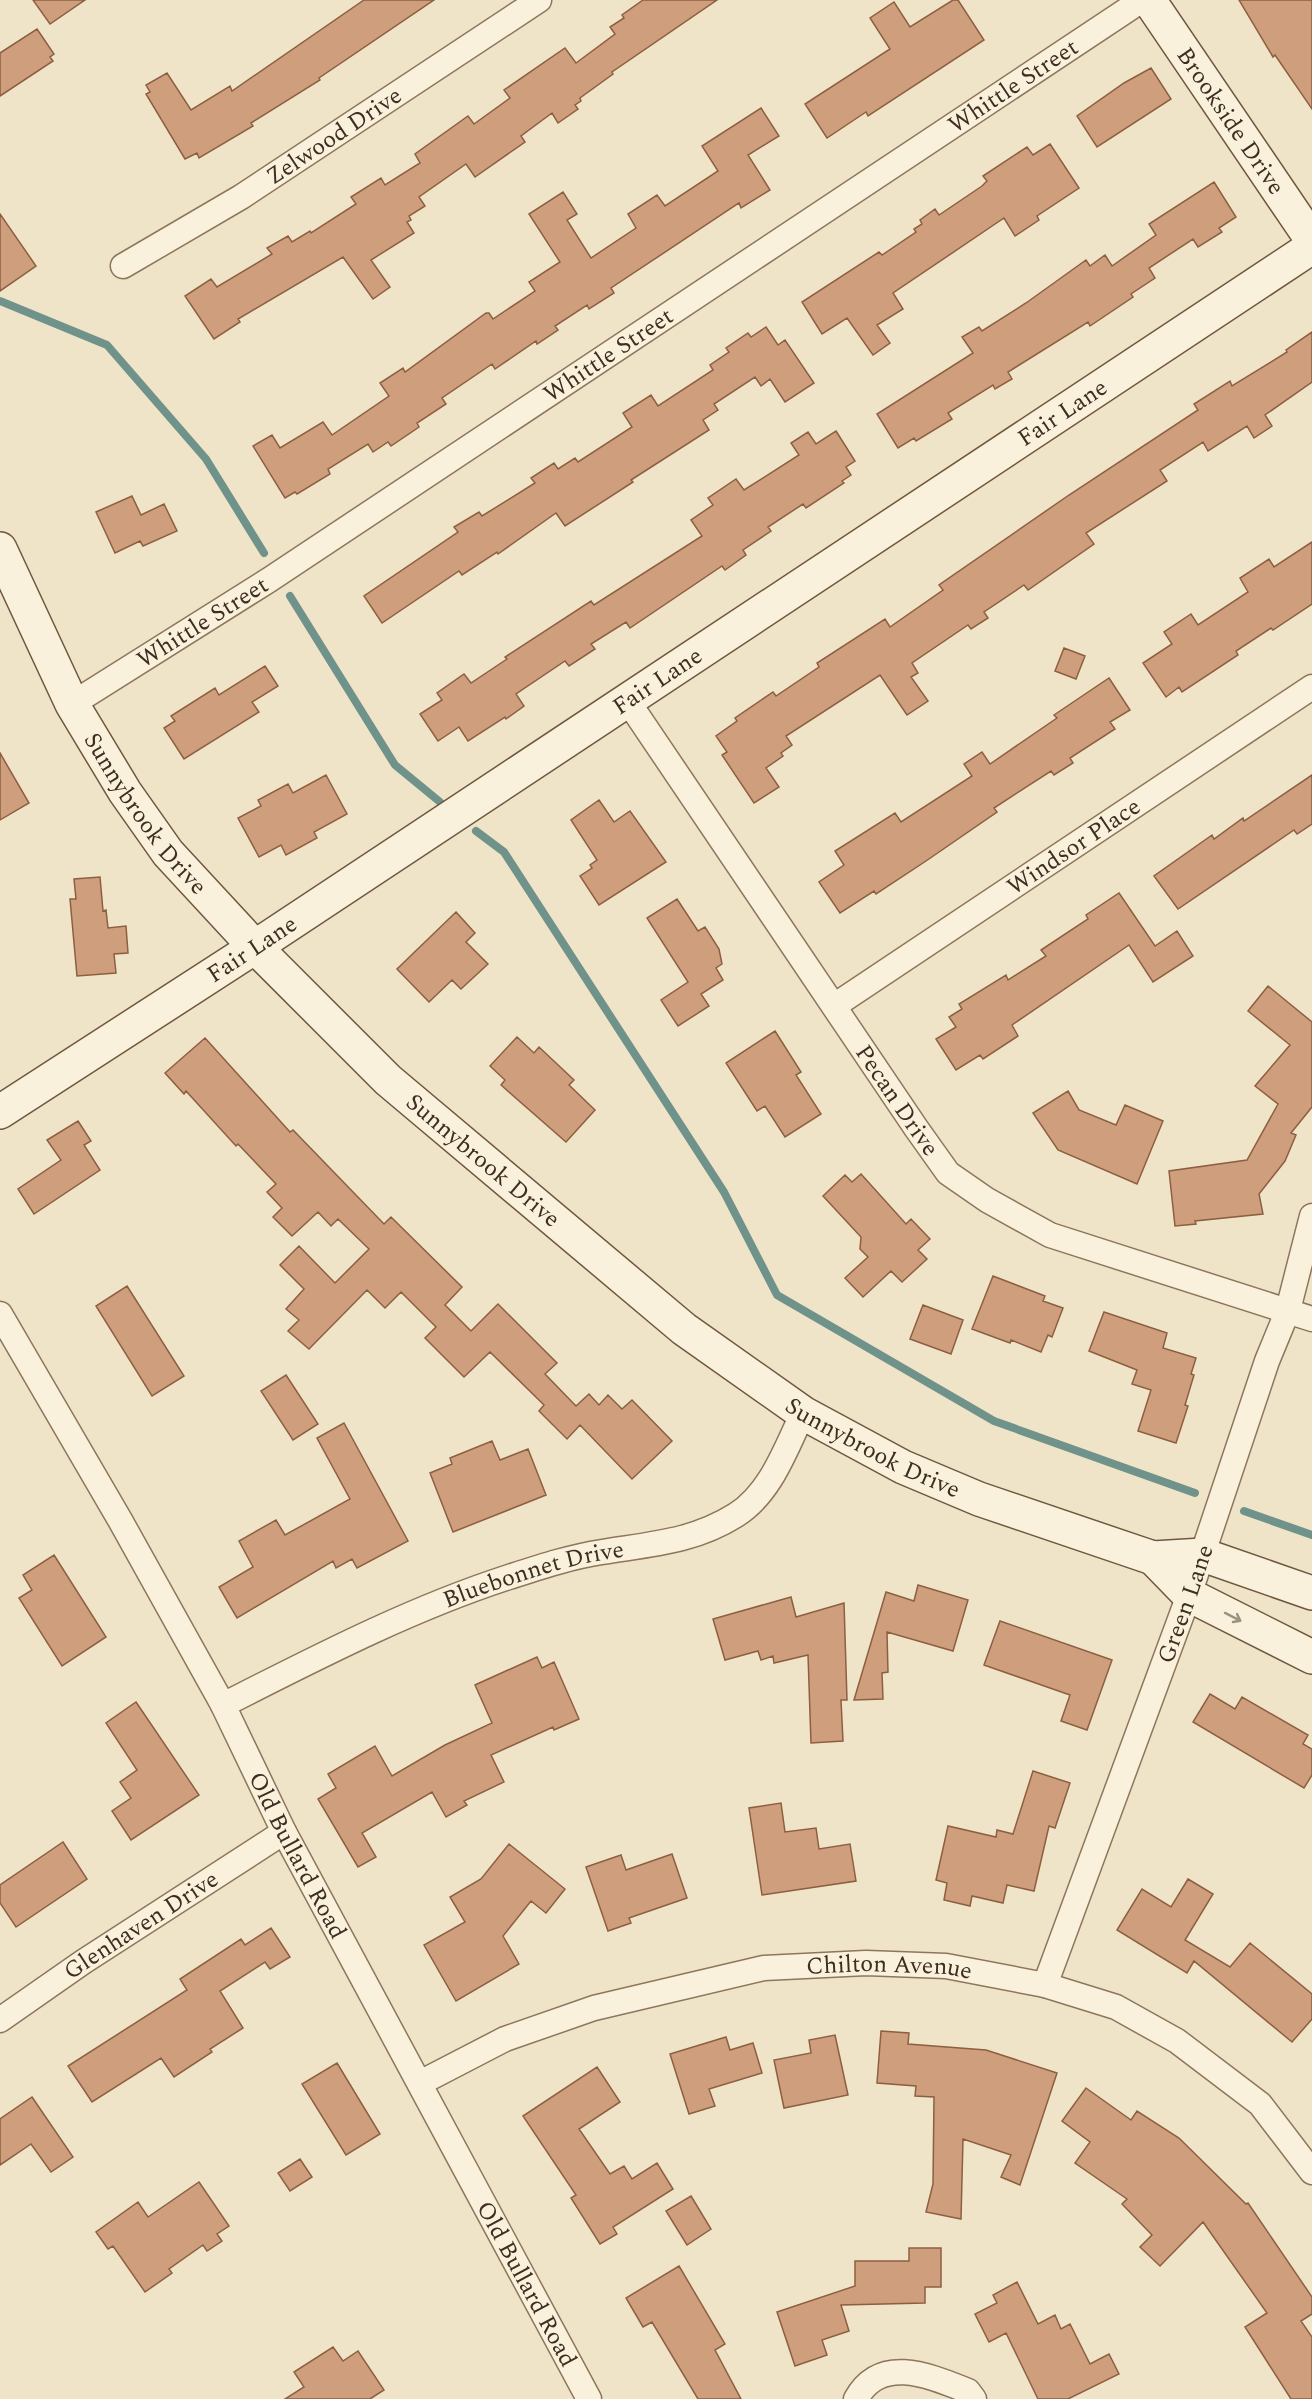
<svg xmlns="http://www.w3.org/2000/svg" width="1312" height="2399" viewBox="0 0 1312 2399" font-family="Spectral,serif">
	<style>
		.lines { fill: none; stroke-linecap: round; stroke-linejoin: round }
		.stream { stroke: #6f938a; stroke-width: 8 }
		.building { fill: #cf9f7d; stroke: #8d5f41; stroke-width: 1.5 }
		.street-casing { stroke: #8d765c; stroke-width: 27 }
		.secondary-casing { stroke: #6f573f; stroke-width: 36 }
		.street { stroke: #faf1dc; stroke-width: 24 }
		.secondary { stroke: #faf1dc; stroke-width: 33 }
		.oneway { stroke: #9c907e }
		.labels { text-anchor: middle; stroke-width: 4.5; stroke-linejoin: round; paint-order: stroke }
		.street-label { font-size: 24px; fill: #3d2e20; stroke: #f7eed8 }
	</style>
	<rect width="100%" height="100%" fill="#f0e4c8"/>
	<g class="lines">
		<path class="stream" d="M 0,301 L 107,345 L 206,459 L 264,553
			M 290,596 L 395,765 L 440,802
			M 476,831 L 504,852 L 724,1192 L 777,1295 L 994,1421 L 1195,1493
			M 1244,1511 L 1312,1535"/>
	</g>
	<path class="building" d="M 33,0 L 85,0 L 50,24 Z
		M 364,0 L 434,0 L 319,78 L 320,80 L 251,123 L 253,126 L 199,158 L 197,153 L 185,159 L 146,94 L 150,92 L 146,85 L 167,73 L 191,110 L 230,86 L 232,91 Z
		M 643,0 L 717,0 L 612,72 L 613,74 L 580,98 L 581,101 L 575,105 L 578,109 L 558,123 L 552,113 L 521,136 L 525,142 L 475,177 L 466,164 L 419,197 L 425,206 L 409,216 L 411,220 L 407,222 L 414,233 L 371,260 L 390,287 L 373,299 L 343,257 L 238,319 L 240,322 L 214,339 L 185,296 L 211,279 L 217,287 L 272,254 L 267,248 L 288,236 L 292,242 L 310,231 L 311,233 L 356,204 L 351,197 L 381,178 L 385,185 L 420,163 L 415,154 L 468,116 L 474,124 L 510,98 L 504,90 L 565,48 L 576,63 L 615,34 L 610,27 L 624,18 L 622,15 Z
		M 953,0 L 958,0 L 984,40 L 868,116 L 866,112 L 827,138 L 805,104 L 890,49 L 870,18 L 894,2 L 910,27 Z
		M 1239,0 L 1312,0 L 1312,109 L 1275,55 L 1273,57 Z
		M 37,29 L 54,54 L 50,57 L 53,61 L 0,96 L 0,53 Z
		M 1151,68 L 1171,99 L 1097,147 L 1077,116 L 1124,83 Z
		M 761,108 L 779,136 L 748,155 L 770,190 L 741,208 L 739,203 L 611,288 L 614,293 L 589,309 L 587,305 L 555,326 L 558,330 L 537,344 L 536,341 L 495,369 L 492,364 L 442,398 L 446,404 L 417,423 L 419,427 L 391,446 L 388,442 L 373,452 L 368,444 L 328,469 L 330,474 L 297,494 L 295,492 L 285,498 L 253,446 L 272,435 L 280,448 L 323,422 L 332,435 L 389,396 L 380,383 L 403,368 L 405,372 L 486,313 L 489,313 L 493,319 L 535,291 L 529,282 L 560,262 L 529,214 L 563,192 L 577,214 L 567,220 L 591,258 L 636,228 L 628,214 L 657,195 L 665,206 L 718,171 L 702,146 Z
		M 1050,144 L 1079,188 L 1037,216 L 1039,220 L 1015,236 L 1004,218 L 893,293 L 903,309 L 877,325 L 890,343 L 873,355 L 847,318 L 822,334 L 802,302 L 879,252 L 882,255 L 916,232 L 914,229 L 922,224 L 920,220 L 935,209 L 939,215 L 982,186 L 987,181 L 983,176 L 1027,147 L 1033,155 Z
		M 1214,182 L 1236,217 L 1219,228 L 1222,232 L 1198,247 L 1193,239 L 1149,268 L 1155,278 L 1131,294 L 1133,297 L 1090,326 L 1088,322 L 1008,372 L 1012,379 L 995,389 L 993,385 L 948,413 L 952,419 L 916,441 L 914,438 L 898,448 L 877,414 L 973,353 L 962,337 L 979,327 L 982,331 L 1026,303 L 1086,260 L 1090,266 L 1105,255 L 1112,266 L 1156,235 L 1149,224 Z
		M 0,214 L 36,266 L 0,291 Z
		M 766,327 L 778,345 L 785,340 L 814,383 L 785,402 L 770,379 L 761,386 L 755,377 L 714,404 L 718,410 L 703,420 L 709,430 L 631,480 L 633,482 L 565,526 L 556,513 L 498,554 L 497,552 L 462,575 L 459,571 L 382,623 L 364,596 L 458,532 L 454,527 L 479,512 L 482,516 L 535,483 L 531,478 L 554,463 L 558,469 L 575,458 L 578,462 L 632,427 L 623,413 L 651,395 L 658,406 L 713,370 L 710,365 L 729,352 L 726,348 L 748,333 L 751,337 Z
		M 1312,332 L 1312,382 L 1265,415 L 1272,426 L 1254,438 L 1247,426 L 1208,451 L 1203,442 L 1160,470 L 1167,481 L 1086,533 L 1094,544 L 1028,590 L 1024,585 L 984,612 L 988,618 L 971,629 L 968,625 L 912,663 L 918,673 L 911,677 L 928,701 L 907,715 L 880,675 L 786,736 L 792,745 L 781,753 L 783,756 L 766,768 L 779,787 L 754,803 L 722,755 L 727,752 L 716,736 L 737,721 L 735,718 L 773,692 L 776,696 L 819,667 L 817,663 L 885,619 L 890,627 L 943,590 L 939,585 L 1069,495 L 1198,410 L 1194,404 L 1230,381 L 1232,386 L 1287,352 L 1286,350 Z
		M 836,431 L 855,461 L 846,467 L 851,475 L 842,481 L 844,483 L 806,508 L 803,504 L 768,527 L 771,531 L 743,550 L 746,555 L 725,570 L 722,566 L 630,628 L 626,622 L 591,644 L 595,649 L 569,666 L 565,661 L 516,694 L 524,706 L 506,719 L 505,717 L 468,741 L 459,727 L 438,741 L 420,714 L 442,700 L 437,693 L 464,674 L 471,683 L 507,659 L 505,657 L 591,601 L 594,605 L 702,536 L 691,520 L 713,505 L 708,498 L 736,479 L 744,490 L 799,455 L 791,443 L 808,432 L 816,444 Z
		M 132,496 L 141,515 L 164,504 L 177,531 L 143,546 L 140,541 L 115,553 L 96,512 Z
		M 1312,542 L 1312,604 L 1273,630 L 1271,628 L 1236,651 L 1238,655 L 1182,692 L 1179,687 L 1166,697 L 1143,663 L 1172,644 L 1164,632 L 1191,614 L 1198,625 L 1248,592 L 1240,578 L 1269,559 L 1274,567 Z
		M 1064,648 L 1085,656 L 1076,679 L 1055,671 Z
		M 265,666 L 278,686 L 252,702 L 259,712 L 184,759 L 164,728 L 175,721 L 171,716 L 215,688 L 219,695 Z
		M 1109,678 L 1130,710 L 1110,722 L 1115,729 L 1070,758 L 1073,763 L 1054,775 L 1051,771 L 994,808 L 997,812 L 926,861 L 876,894 L 874,891 L 840,913 L 819,882 L 844,865 L 835,851 L 895,813 L 901,822 L 972,776 L 964,764 L 982,752 L 990,764 L 1057,718 L 1054,715 Z
		M 0,753 L 29,803 L 0,820 Z
		M 326,775 L 347,814 L 314,832 L 317,838 L 286,855 L 281,845 L 259,857 L 238,818 L 261,806 L 258,800 L 288,784 L 293,793 Z
		M 1312,775 L 1312,824 L 1297,834 L 1294,830 L 1178,909 L 1154,876 L 1212,835 L 1214,839 L 1243,818 L 1244,821 Z
		M 599,800 L 614,822 L 630,811 L 666,862 L 599,905 L 580,876 L 592,868 L 590,865 L 597,860 L 571,820 Z
		M 100,877 L 103,911 L 106,910 L 108,928 L 126,926 L 128,953 L 114,954 L 116,973 L 77,976 L 70,899 L 76,899 L 74,879 Z
		M 1119,893 L 1155,946 L 1177,931 L 1193,956 L 1153,982 L 1129,945 L 1012,1025 L 1018,1036 L 983,1059 L 980,1055 L 956,1070 L 936,1039 L 956,1027 L 949,1017 L 962,1009 L 959,1004 L 1006,975 L 1008,980 L 1046,956 L 1041,950 L 1088,919 L 1086,915 Z
		M 677,899 L 698,931 L 705,927 L 719,949 L 722,964 L 716,968 L 723,980 L 701,994 L 709,1006 L 678,1026 L 661,1000 L 688,982 L 647,918 Z
		M 456,912 L 475,933 L 466,942 L 488,964 L 461,989 L 452,980 L 429,1002 L 397,969 Z
		M 1268,986 L 1312,1022 L 1312,1107 L 1291,1133 L 1296,1135 L 1285,1161 L 1259,1194 L 1263,1214 L 1195,1221 L 1196,1224 L 1175,1226 L 1169,1171 L 1247,1160 L 1278,1104 L 1255,1086 L 1290,1045 L 1248,1011 Z
		M 775,1031 L 801,1072 L 796,1075 L 821,1114 L 785,1137 L 765,1106 L 757,1111 L 726,1063 Z
		M 517,1037 L 534,1053 L 539,1047 L 574,1080 L 569,1085 L 595,1110 L 566,1142 L 501,1085 L 505,1080 L 490,1066 Z
		M 205,1038 L 290,1132 L 293,1130 L 384,1224 L 391,1217 L 462,1287 L 445,1305 L 471,1331 L 498,1304 L 557,1363 L 545,1374 L 576,1406 L 589,1394 L 599,1405 L 608,1395 L 622,1409 L 632,1400 L 672,1441 L 632,1479 L 580,1425 L 567,1439 L 539,1411 L 544,1405 L 490,1352 L 464,1377 L 425,1338 L 436,1327 L 401,1292 L 385,1308 L 367,1290 L 309,1349 L 288,1331 L 299,1320 L 286,1309 L 304,1289 L 280,1265 L 299,1246 L 335,1283 L 369,1249 L 338,1219 L 331,1226 L 318,1212 L 292,1236 L 273,1217 L 282,1208 L 267,1192 L 276,1184 L 238,1144 L 236,1146 L 186,1091 L 184,1094 L 165,1073 Z
		M 1068,1091 L 1079,1110 L 1116,1125 L 1125,1105 L 1163,1121 L 1137,1184 L 1058,1150 L 1033,1113 Z
		M 78,1121 L 91,1141 L 84,1145 L 100,1170 L 34,1214 L 18,1189 L 61,1160 L 47,1140 Z
		M 861,1174 L 906,1224 L 911,1219 L 930,1239 L 918,1250 L 927,1259 L 902,1282 L 891,1271 L 863,1297 L 845,1278 L 868,1257 L 860,1249 L 861,1237 L 823,1196 L 845,1175 L 852,1182 Z
		M 993,1276 L 1045,1296 L 1043,1301 L 1063,1308 L 1052,1337 L 1048,1335 L 1041,1352 L 1011,1340 L 1010,1343 L 972,1329 Z
		M 127,1286 L 184,1376 L 152,1396 L 96,1306 Z
		M 923,1305 L 963,1320 L 951,1354 L 910,1339 Z
		M 1104,1312 L 1167,1333 L 1163,1348 L 1196,1358 L 1191,1374 L 1194,1375 L 1185,1405 L 1188,1406 L 1176,1443 L 1138,1431 L 1151,1390 L 1132,1384 L 1137,1370 L 1089,1351 Z
		M 286,1375 L 318,1424 L 293,1440 L 261,1391 Z
		M 344,1423 L 408,1541 L 357,1568 L 352,1559 L 336,1568 L 333,1561 L 237,1618 L 219,1587 L 253,1567 L 239,1541 L 276,1520 L 285,1535 L 350,1499 L 317,1438 Z
		M 492,1441 L 500,1460 L 528,1449 L 546,1495 L 453,1532 L 430,1473 L 452,1464 L 450,1458 Z
		M 54,1555 L 106,1637 L 62,1666 L 19,1598 L 32,1590 L 23,1575 Z
		M 918,1585 L 968,1600 L 953,1651 L 887,1632 L 888,1672 L 882,1673 L 883,1699 L 854,1700 L 886,1592 L 914,1601 Z
		M 791,1597 L 796,1617 L 844,1603 L 847,1700 L 841,1700 L 843,1741 L 811,1743 L 808,1655 L 774,1663 L 773,1656 L 761,1660 L 758,1651 L 725,1660 L 713,1619 Z
		M 1000,1621 L 1112,1660 L 1087,1730 L 1061,1721 L 1070,1695 L 984,1665 Z
		M 537,1657 L 542,1668 L 554,1662 L 579,1719 L 554,1730 L 553,1727 L 491,1755 L 504,1782 L 464,1801 L 467,1805 L 446,1817 L 432,1792 L 362,1833 L 376,1857 L 358,1867 L 318,1799 L 336,1788 L 328,1774 L 375,1746 L 392,1776 L 445,1745 L 492,1723 L 475,1685 Z
		M 1210,1694 L 1235,1709 L 1242,1697 L 1308,1735 L 1303,1744 L 1312,1749 L 1312,1775 L 1304,1788 L 1193,1722 Z
		M 136,1702 L 199,1795 L 131,1840 L 112,1811 L 131,1798 L 120,1782 L 137,1770 L 106,1723 Z
		M 1033,1771 L 1070,1783 L 1055,1828 L 1049,1826 L 1034,1891 L 1007,1885 L 1003,1903 L 972,1896 L 970,1906 L 944,1900 L 947,1883 L 936,1880 L 948,1826 L 996,1837 L 997,1830 L 1013,1834 Z
		M 781,1803 L 785,1832 L 816,1828 L 819,1849 L 850,1844 L 856,1881 L 762,1895 L 749,1808 Z
		M 63,1842 L 87,1879 L 16,1927 L 0,1903 L 0,1885 Z
		M 509,1844 L 565,1889 L 546,1913 L 531,1901 L 503,1936 L 519,1964 L 456,2001 L 424,1945 L 465,1922 L 450,1897 L 481,1879 Z
		M 672,1854 L 687,1898 L 629,1918 L 631,1923 L 608,1931 L 586,1867 L 621,1855 L 626,1870 Z
		M 1188,1879 L 1213,1894 L 1185,1940 L 1230,1967 L 1250,1943 L 1312,1994 L 1312,2019 L 1292,2042 L 1194,1961 L 1187,1973 L 1117,1930 L 1142,1889 L 1171,1907 Z
		M 271,1928 L 290,1957 L 270,1969 L 265,1962 L 220,1991 L 243,2028 L 210,2049 L 212,2052 L 174,2077 L 161,2058 L 92,2102 L 68,2066 L 187,1990 L 180,1979 L 241,1939 L 245,1945 Z
		M 881,2031 L 909,2033 L 908,2044 L 986,2050 L 1057,2073 L 1020,2185 L 1001,2177 L 1011,2155 L 963,2139 L 961,2219 L 926,2212 L 933,2184 L 934,2097 L 915,2096 L 916,2086 L 877,2083 Z
		M 835,2035 L 848,2095 L 784,2108 L 774,2060 L 811,2053 L 809,2040 Z
		M 726,2037 L 730,2050 L 753,2043 L 762,2073 L 709,2089 L 715,2106 L 689,2114 L 670,2054 Z
		M 337,2063 L 380,2134 L 346,2155 L 302,2084 Z
		M 597,2067 L 620,2102 L 579,2129 L 610,2174 L 624,2166 L 632,2179 L 657,2163 L 673,2189 L 613,2227 L 617,2234 L 600,2244 L 571,2198 L 576,2195 L 523,2116 Z
		M 1086,2088 L 1131,2120 L 1137,2111 L 1179,2138 L 1246,2204 L 1248,2203 L 1312,2297 L 1312,2314 L 1301,2321 L 1312,2337 L 1312,2399 L 1291,2399 L 1245,2327 L 1267,2313 L 1203,2222 L 1160,2266 L 1140,2247 L 1152,2235 L 1122,2204 L 1127,2199 L 1075,2163 L 1090,2142 L 1062,2121 Z
		M 32,2097 L 73,2157 L 51,2172 L 31,2144 L 0,2165 L 0,2119 Z
		M 300,2159 L 312,2177 L 290,2191 L 278,2173 Z
		M 199,2182 L 229,2226 L 217,2234 L 222,2241 L 207,2251 L 203,2245 L 169,2269 L 172,2273 L 145,2292 L 113,2246 L 108,2249 L 96,2232 L 138,2202 L 148,2217 Z
		M 691,2196 L 711,2229 L 687,2245 L 666,2211 Z
		M 909,2248 L 941,2248 L 941,2287 L 925,2287 L 925,2303 L 841,2305 L 849,2331 L 822,2340 L 827,2355 L 795,2366 L 777,2312 L 855,2286 L 855,2261 L 909,2261 Z
		M 679,2266 L 725,2344 L 715,2350 L 741,2399 L 698,2399 L 652,2322 L 643,2327 L 626,2298 Z
		M 1017,2282 L 1038,2324 L 1055,2315 L 1061,2329 L 1070,2324 L 1090,2364 L 1109,2354 L 1119,2374 L 1068,2399 L 1038,2399 L 1006,2333 L 989,2342 L 975,2314 L 997,2303 L 993,2295 Z
		M 333,2347 L 343,2361 L 358,2351 L 384,2390 L 370,2399 L 285,2399 L 304,2387 L 294,2372 Z"/>
	<g class="lines">
		<defs>
			<g id="street">
				<path id="s1" d="M 123,266 L 241,197 L 539,0"/>
				<path id="s2" d="M 627,700 L 916,1128 L 948,1173 L 987,1200 L 1050,1235 L 1312,1319"/>
				<path id="s3" d="M 72,704 L 269,580 L 1142,0"/>
				<path id="s4" d="M 834,1006 L 1312,687"/>
				<path id="s5" d="M 0,1314 L 120,1520 L 223,1705 L 284,1832 L 589,2399"/>
				<path id="s6" d="M 223,1705 C 316,1658 410,1609 509,1577 C 540,1567 570,1557 602,1552 C 651,1544 693,1542 736,1515 C 771,1493 786,1448 803,1413"/>
				<path id="s7" d="M 1045,1985 L 1189,1595 L 1267,1361 L 1288,1310 L 1312,1216"/>
				<path id="s8" d="M 0,2020 L 83,1962 L 284,1832"/>
				<path id="s9" d="M 420,2083 L 505,2039 L 594,2008 L 764,1968 L 866,1963 L 946,1966 L 1045,1985 L 1116,2007 L 1177,2041 L 1260,2104 L 1312,2172"/>
				<path d="M 856,2399 C 881,2354 930,2376 968,2391 L 974,2399"/>
			</g>
			<g id="secondary">
				<path id="s10" d="M 1149,0 L 1312,240"/>
				<path id="s11" d="M 0,549 L 72,704 L 125,792 L 168,853 L 255,947 L 388,1080 L 684,1329 L 803,1413 L 903,1467 L 979,1499 L 1153,1558 L 1203,1555 L 1312,1593"/>
				<path id="s12" d="M 0,1112 L 255,947 L 1312,247"/>
				<path d="M 1153,1558 L 1189,1595 L 1312,1657"/>
			</g>
		</defs>
		<use href="#street" class="street-casing"/>
		<use href="#secondary" class="secondary-casing"/>
		<use href="#street" class="street"/>
		<use href="#secondary" class="secondary"/>
	</g>
	<defs><path id="oneway-shaft" d="M-6 0H5M1.5-3L5.5 0L1.5 3" fill="none" stroke-width="1.6" stroke-linecap="round" stroke-linejoin="round" transform="scale(1.5)"/></defs>
	<use class="oneway" href="#oneway-shaft" transform="translate(1233 1617) rotate(27)"/>
	<g class="labels">
		<g class="street-label">
			<text dy="8" stroke="none"><textPath href="#s3" startOffset="1126">Whittle Street</textPath></text>
			<text dy="8" stroke="none"><textPath href="#s10" startOffset="146">Brookside Drive</textPath></text>
			<text dy="8" stroke="none"><textPath href="#s1" startOffset="248">Zelwood Drive</textPath></text>
			<text dy="8" stroke="none"><textPath href="#s3" startOffset="640">Whittle Street</textPath></text>
			<text dy="8" stroke="none"><textPath href="#s12" startOffset="1272">Fair Lane</textPath></text>
			<text dy="8" stroke="none"><textPath href="#s3" startOffset="154">Whittle Street</textPath></text>
			<text dy="8" stroke="none"><textPath href="#s12" startOffset="786">Fair Lane</textPath></text>
			<text dy="8" stroke="none"><textPath href="#s11" startOffset="303">Sunnybrook Drive</textPath></text>
			<text dy="8" stroke="none"><textPath href="#s4" startOffset="288">Windsor Place</textPath></text>
			<text dy="8" stroke="none"><textPath href="#s12" startOffset="300">Fair Lane</textPath></text>
			<text dy="8" stroke="none"><textPath href="#s2" startOffset="483">Pecan Drive</textPath></text>
			<text dy="8" stroke="none"><textPath href="#s11" startOffset="789">Sunnybrook Drive</textPath></text>
			<text dy="8" stroke="none"><textPath href="#s11" startOffset="1275">Sunnybrook Drive</textPath></text>
			<text dy="8" stroke="none"><textPath href="#s6" startOffset="338">Bluebonnet Drive</textPath></text>
			<text dy="8" stroke="none"><textPath href="#s7" startOffset="406">Green Lane</textPath></text>
			<text dy="8" stroke="none"><textPath href="#s5" startOffset="618">Old Bullard Road</textPath></text>
			<text dy="8" stroke="none"><textPath href="#s8" startOffset="170">Glenhaven Drive</textPath></text>
			<text dy="8" stroke="none"><textPath href="#s9" startOffset="490">Chilton Avenue</textPath></text>
			<text dy="8" stroke="none"><textPath href="#s5" startOffset="1104">Old Bullard Road</textPath></text>
		</g>
	</g>
</svg>
